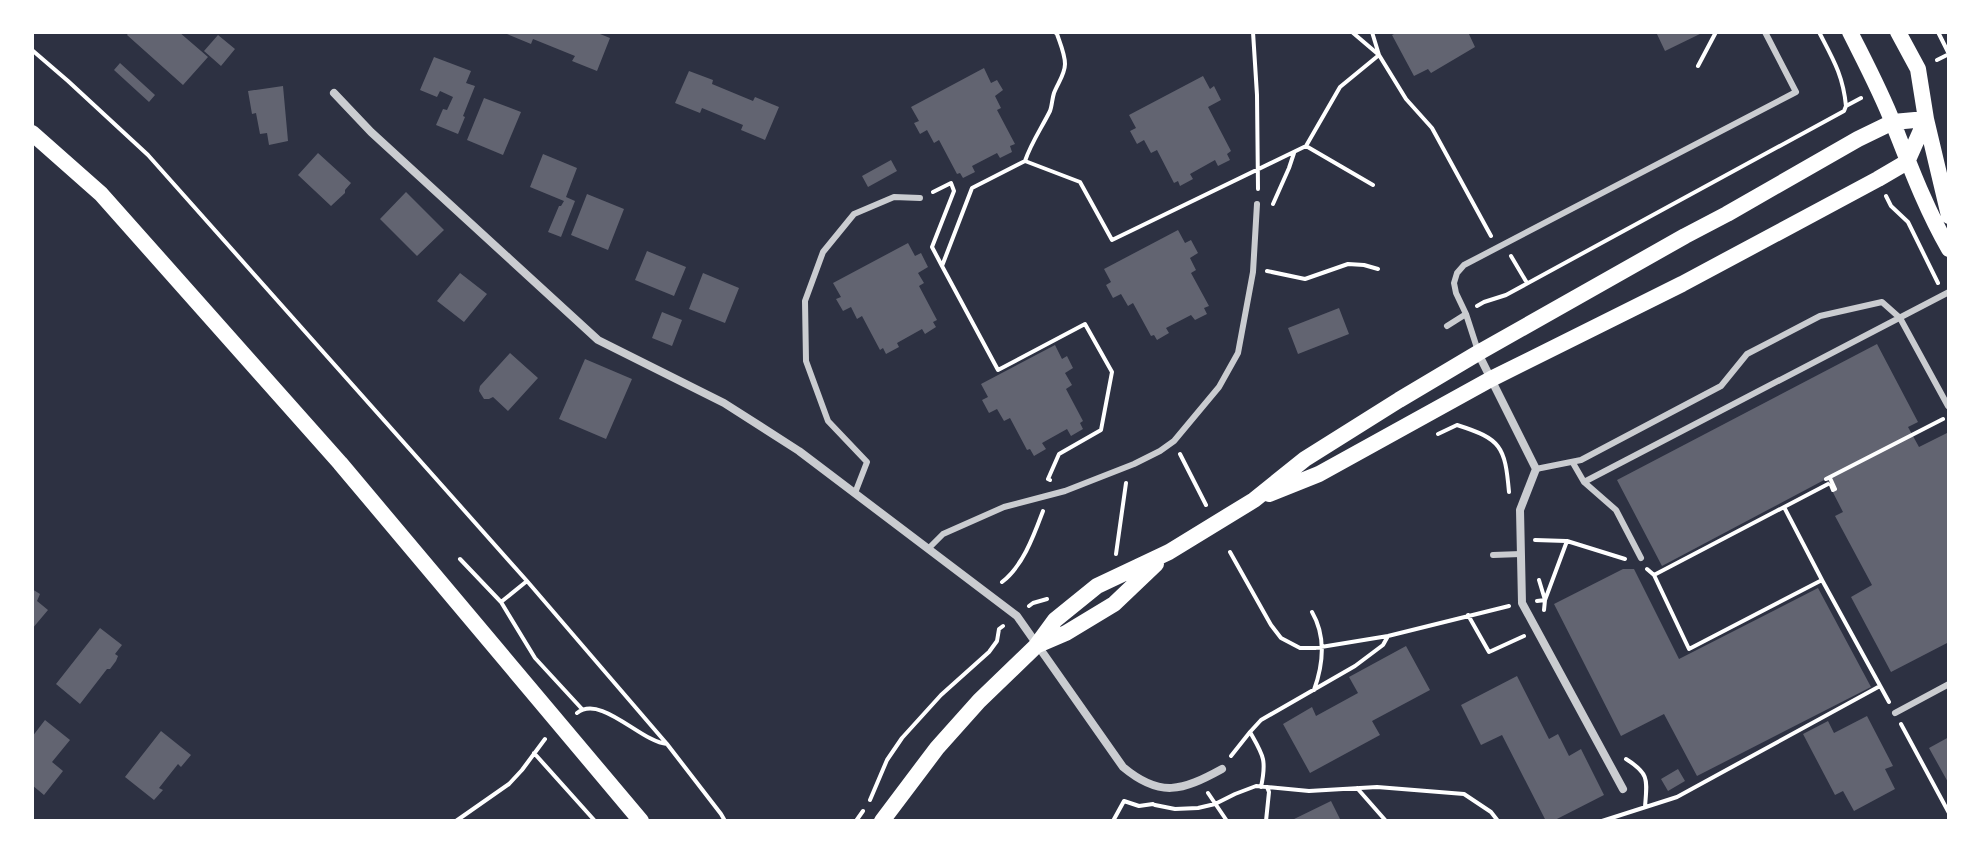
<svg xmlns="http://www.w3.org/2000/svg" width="1981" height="853" viewBox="0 0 1981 853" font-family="Cabin,sans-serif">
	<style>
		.building { fill: #626471 }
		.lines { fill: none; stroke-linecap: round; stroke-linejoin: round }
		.path { stroke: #fff; stroke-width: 4 }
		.service { stroke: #caccd0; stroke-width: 6 }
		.minor { stroke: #caccd0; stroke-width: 8 }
		.secondary { stroke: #fff; stroke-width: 16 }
	</style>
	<rect width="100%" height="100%" fill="#2d3142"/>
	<path class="building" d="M 129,32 L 179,32 L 208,57 L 183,85 L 127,35 Z
		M 508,32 L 595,32 L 610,38 L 597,71 L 572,61 L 575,56 L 533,39 L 531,44 L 507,34 Z
		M 1398,32 L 1468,32 L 1475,47 L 1431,73 L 1428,69 L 1414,76 L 1392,35 Z
		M 1656,32 L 1704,32 L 1665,51 Z
		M 218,35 L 235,49 L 221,66 L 204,51 Z
		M 434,57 L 471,71 L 466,83 L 475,86 L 463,116 L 465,117 L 458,134 L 436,125 L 443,109 L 447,110 L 453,97 L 440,91 L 437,97 L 420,90 Z
		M 120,63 L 155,95 L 149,102 L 114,70 Z
		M 984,68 L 991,83 L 997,80 L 1003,90 L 995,96 L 1001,108 L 997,110 L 1015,144 L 1010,146 L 1012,152 L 1000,158 L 997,153 L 972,166 L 975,172 L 963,178 L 960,173 L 957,174 L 939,140 L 934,143 L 927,130 L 920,134 L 914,123 L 919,121 L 911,107 Z
		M 689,71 L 713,80 L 712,84 L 753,101 L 755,97 L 779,107 L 765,140 L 741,130 L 743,125 L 702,108 L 700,113 L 675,103 Z
		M 1203,76 L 1210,89 L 1214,86 L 1221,100 L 1208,107 L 1231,151 L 1227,154 L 1230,160 L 1218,166 L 1215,160 L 1190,174 L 1193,179 L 1180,186 L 1178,181 L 1174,183 L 1157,150 L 1151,153 L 1144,140 L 1137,144 L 1130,131 L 1136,128 L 1129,115 Z
		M 283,86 L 288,141 L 269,145 L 267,133 L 260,134 L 256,113 L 252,114 L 248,91 Z
		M 484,98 L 521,112 L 503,155 L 467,140 Z
		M 318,153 L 351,183 L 345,190 L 345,193 L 331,206 L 298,175 Z
		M 543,154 L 577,168 L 566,197 L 575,201 L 561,237 L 548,232 L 559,206 L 561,206 L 564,201 L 530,187 Z
		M 891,160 L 897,171 L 868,187 L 862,176 Z
		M 406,192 L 444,230 L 417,256 L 380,219 Z
		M 587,194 L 624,209 L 608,250 L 571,235 Z
		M 1178,230 L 1185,243 L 1191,240 L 1198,253 L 1190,258 L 1196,270 L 1191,273 L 1209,306 L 1204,308 L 1207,314 L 1195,320 L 1191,315 L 1166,328 L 1169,333 L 1157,340 L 1154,335 L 1151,336 L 1133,303 L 1128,306 L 1121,294 L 1113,298 L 1106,285 L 1111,282 L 1104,269 Z
		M 908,243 L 915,256 L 921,253 L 928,267 L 918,273 L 924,283 L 919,286 L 937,320 L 933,322 L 936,327 L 925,334 L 922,329 L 897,343 L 899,347 L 886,354 L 883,348 L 880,350 L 862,316 L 857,319 L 851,307 L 843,311 L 836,299 L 841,297 L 833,283 Z
		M 647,251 L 686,267 L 674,296 L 635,280 Z
		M 460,273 L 487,294 L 464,322 L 437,301 Z
		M 703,273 L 739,288 L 725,323 L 689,309 Z
		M 1339,308 L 1349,334 L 1298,354 L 1288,328 Z
		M 662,312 L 682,320 L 672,346 L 652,338 Z
		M 1877,344 L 1918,422 L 1908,427 L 1919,447 L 1949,432 L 1949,642 L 1891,672 L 1851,597 L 1872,585 L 1835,516 L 1843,512 L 1826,479 L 1662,566 L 1617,480 Z
		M 1055,345 L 1062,359 L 1067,356 L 1073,368 L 1065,373 L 1072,385 L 1066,389 L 1083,421 L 1080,423 L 1083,429 L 1071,436 L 1067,429 L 1042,443 L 1046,449 L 1034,456 L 1030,449 L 1027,450 L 1010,418 L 1004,421 L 997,409 L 989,413 L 982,400 L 988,397 L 981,384 Z
		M 510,353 L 538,378 L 508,411 L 493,397 L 489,399 L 484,399 L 479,391 L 480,386 Z
		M 585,359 L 632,379 L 606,439 L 559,419 Z
		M 1623,569 L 1634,569 L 1679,659 L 1818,588 L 1871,687 L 1697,776 L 1664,714 L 1621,736 L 1554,604 Z
		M 32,589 L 40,594 L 37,601 L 48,610 L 32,629 Z
		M 100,628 L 122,645 L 115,654 L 118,656 L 116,661 L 110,669 L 107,669 L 80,704 L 56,684 Z
		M 1406,646 L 1430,690 L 1372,721 L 1380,735 L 1310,773 L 1283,724 L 1312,707 L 1316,716 L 1358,693 L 1349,677 Z
		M 1517,676 L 1549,739 L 1558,734 L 1569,756 L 1581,749 L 1604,795 L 1553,821 L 1546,821 L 1502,735 L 1481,745 L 1461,705 Z
		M 1867,716 L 1893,766 L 1885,769 L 1895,789 L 1854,811 L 1843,791 L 1835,795 L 1803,734 L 1828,721 L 1834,733 Z
		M 45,720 L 70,740 L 52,762 L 63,771 L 44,795 L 32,785 L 32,737 Z
		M 161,731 L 191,755 L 181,767 L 178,764 L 159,788 L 163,790 L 154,800 L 125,777 Z
		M 1949,737 L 1949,784 L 1929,748 Z
		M 1678,769 L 1685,781 L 1668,791 L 1661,779 Z
		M 1331,801 L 1341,821 L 1290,821 Z"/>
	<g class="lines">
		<path class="path" d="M 1253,32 L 1257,95 L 1258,189
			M 1372,32 L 1379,55 L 1406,99 L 1432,128 L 1491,236
			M 1819,32 C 1833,59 1843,75 1846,106
			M 1938,32 L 1949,54
			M 32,50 L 68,81 L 148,155 L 527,581 L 667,744 L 721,814 L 725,821
			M 1937,60 L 1949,54
			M 1698,66 L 1716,32
			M 1306,146 L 1373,185
			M 1025,161 L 1080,182 L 1112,240 L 1306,146 L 1340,87 L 1379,55 L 1352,32
			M 933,192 L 951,183 L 954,191 L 932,247 L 942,266
			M 1886,196 L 1891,206 L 1908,222 L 1938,283
			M 1273,204 L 1289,168 L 1294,153
			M 1511,256 L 1527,283
			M 1267,271 L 1305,279 L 1348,264 L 1364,265 L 1378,269
			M 1477,306 L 1484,302 L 1506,295 L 1844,111 L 1846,106 L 1861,98
			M 1438,434 L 1457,425 C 1501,439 1505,446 1509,492
			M 1180,454 L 1206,505
			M 1830,478 L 1835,489 L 1833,490 L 1831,485
			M 1826,479 L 1943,419
			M 1050,480 L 1048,479 L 1059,454 L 1101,430 L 1112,372 L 1085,324 L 998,370 L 942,266 L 972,188 L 1025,161 C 1031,143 1041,129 1050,111 C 1052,106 1052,99 1054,93 C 1058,83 1065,74 1065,64 C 1065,54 1060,43 1057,34 L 1055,32
			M 1535,540 L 1566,541
			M 1230,552 L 1271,625 L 1281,638 L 1300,648 L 1315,648 L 1388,636 L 1509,606
			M 1116,554 L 1126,483
			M 460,559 L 501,602
			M 1647,569 L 1654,575 L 1828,484
			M 1654,575 L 1689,649 L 1822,580 L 1784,507
			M 1539,580 L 1545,600 L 1544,610
			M 1822,580 L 1889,702
			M 527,581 L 501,602 L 535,658 L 582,709
			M 1002,582 C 1023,566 1034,535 1043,511
			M 1537,601 L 1545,600 L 1567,541 L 1625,559
			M 1029,606 L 1033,603 L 1047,599
			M 1312,612 C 1326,636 1323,665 1314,690
			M 1468,615 L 1489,652 L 1524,636
			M 577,713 C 601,694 641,742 667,744
			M 1901,724 L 1949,813
			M 1250,732 C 1263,755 1267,759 1261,787
			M 534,753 L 595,821
			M 1231,756 L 1250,732 L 1261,720 L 1355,666 L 1383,645 L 1388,636
			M 1626,759 C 1650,774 1647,780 1645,807
			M 1357,788 L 1386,821
			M 1208,793 L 1227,821
			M 870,800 L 887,760 L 902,738 L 941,695 L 989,652 L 997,641 L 999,629 L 1003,626
			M 1155,805 L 1175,809 L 1198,808 L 1215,804 L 1235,794 L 1256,786 L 1309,791 L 1377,787 L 1464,794 L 1491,812 L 1498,821
			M 456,821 L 509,784 L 522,770 L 545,739
			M 856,821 L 863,811
			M 1113,821 L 1124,801 L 1139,806 L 1153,804
			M 1266,821 L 1269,792 L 1267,787
			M 1602,821 L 1677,797 L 1880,686"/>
		<path class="service" d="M 1447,326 L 1466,314
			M 1478,351 L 1466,314 L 1456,293 L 1454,283 L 1457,273 L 1464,265 L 1796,92 L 1765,32
			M 1573,463 L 1584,482 L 1616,510 L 1641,558
			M 1536,469 L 1581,460 L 1721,386 L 1747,354 L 1820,316 L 1882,302 L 1900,318 L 1948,406
			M 1584,482 L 1949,292
			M 855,493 L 867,462 L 828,421 L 806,361 L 805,301 L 823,252 L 854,214 L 894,197 L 920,198
			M 929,548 L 943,534 L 1004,507 L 1065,491 L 1134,464 L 1160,451 L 1174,441 L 1219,387 L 1238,353 L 1253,272 L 1257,204
			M 1493,555 L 1521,554
			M 1895,713 L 1949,684"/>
		<path class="minor" d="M 334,93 L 371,132 L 598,340 L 724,403 L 799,451 L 1017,616 L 1123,767 C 1160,798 1182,791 1222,769
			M 1478,353 L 1536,469 L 1520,510 L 1522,603 L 1623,789"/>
		<path class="secondary" d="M 1850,32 C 1865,62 1881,92 1893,123 C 1910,166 1926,209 1949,249
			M 1898,32 L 1918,69 L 1926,119 L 1949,216
			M 32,133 L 101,194 L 340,463 L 641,821
			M 1269,494 L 1319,474 L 1491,379 L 1682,284 L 1878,179 L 1907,162 L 1926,119
			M 1038,645 L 1066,633 L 1114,604 L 1156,564
			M 882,821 L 937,748 L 979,701 L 1036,646 L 1055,620 L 1097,586 L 1169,552 L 1254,500 L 1305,459 L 1399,400 L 1478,353 L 1685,236 L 1727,214 L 1858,139 L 1893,122 L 1926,119"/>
	</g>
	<rect width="1981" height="853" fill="none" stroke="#ffffff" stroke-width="68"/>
</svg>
